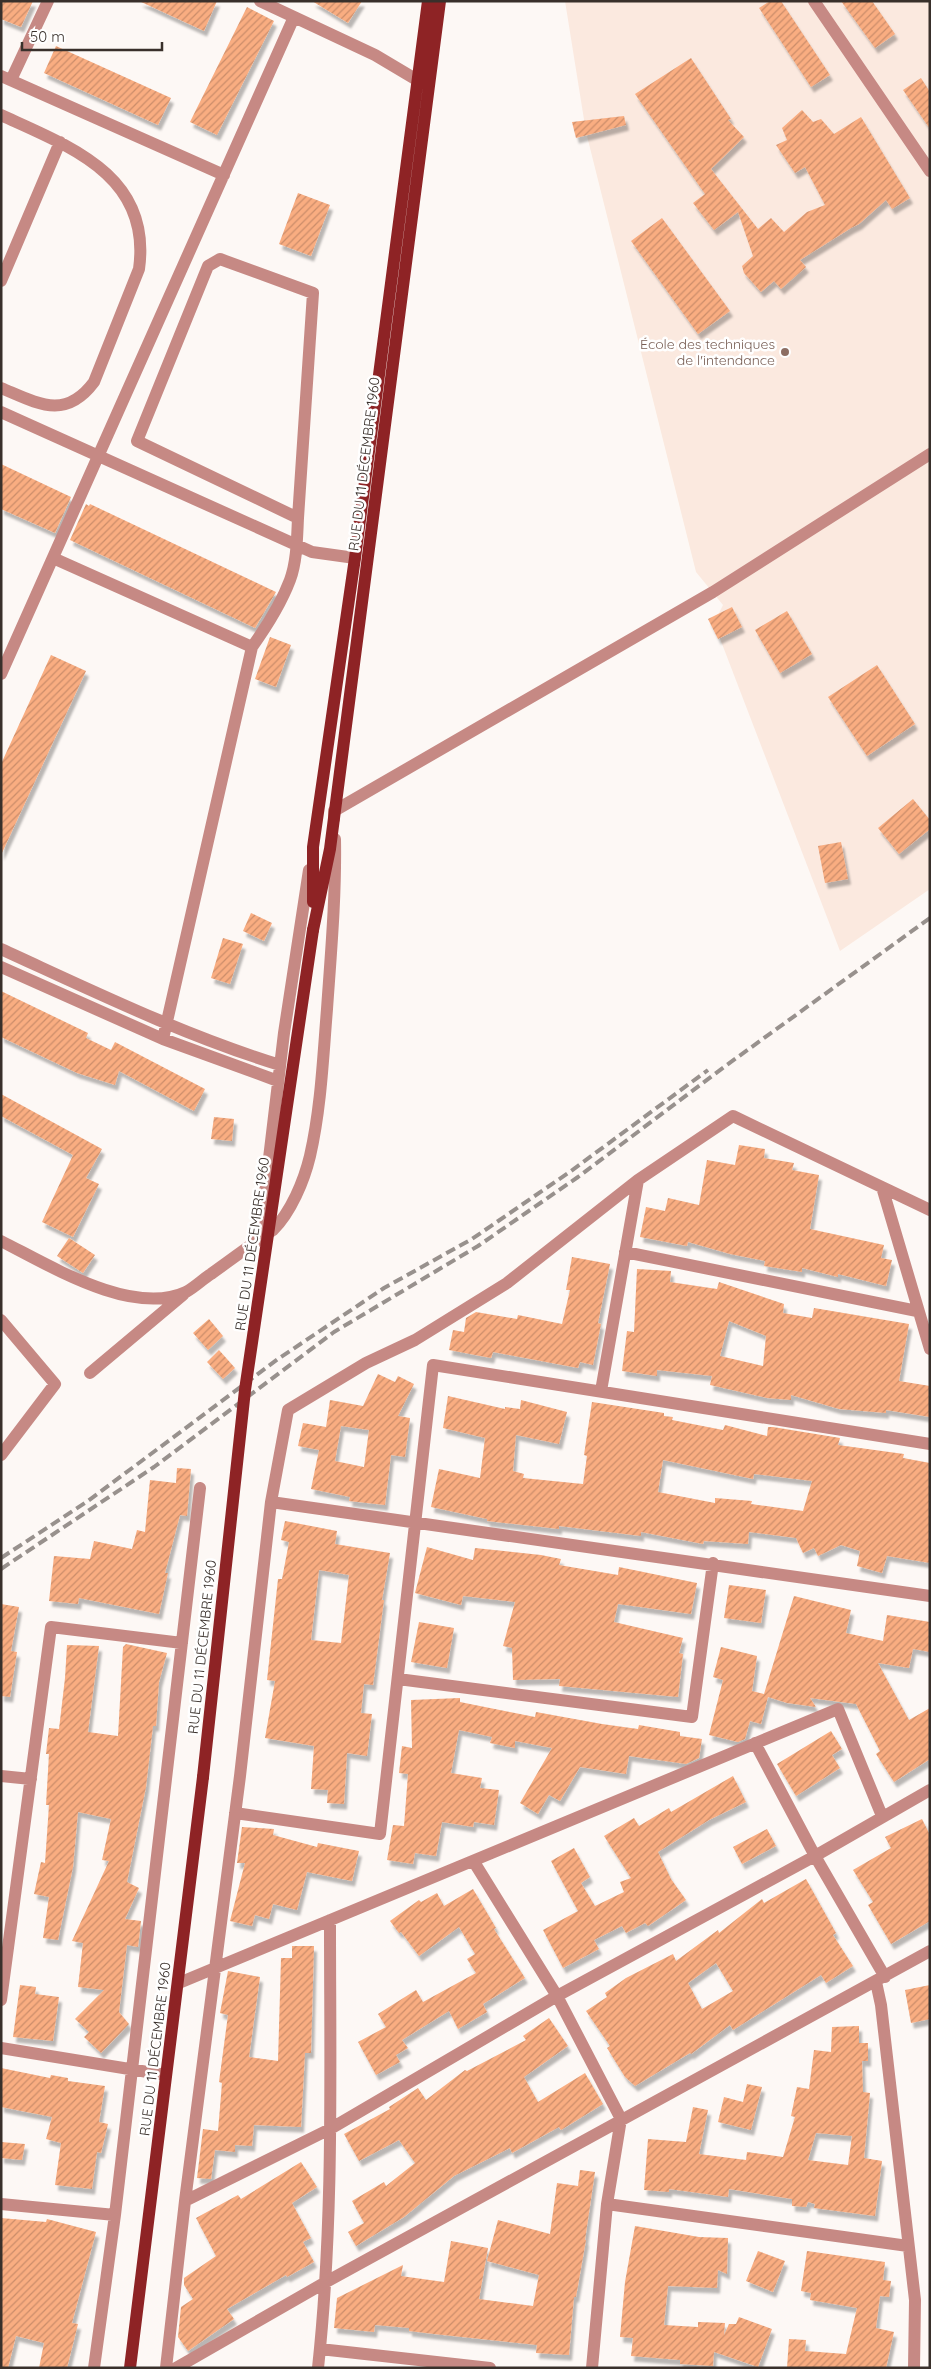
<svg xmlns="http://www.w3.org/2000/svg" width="931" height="2369" viewBox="0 0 931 2369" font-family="Quicksand,sans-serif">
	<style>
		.built { fill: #fbe9df }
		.building { fill: url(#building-hatch); fill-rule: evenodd; filter: url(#shadow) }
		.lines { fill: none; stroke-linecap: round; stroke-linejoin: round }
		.minor { stroke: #c68984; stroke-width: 12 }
		.major { stroke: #8e2325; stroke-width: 12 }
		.rail { stroke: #98918d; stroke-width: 4; stroke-dasharray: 10 5; stroke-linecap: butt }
		.major-bridge { stroke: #8e2325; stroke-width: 12 }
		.education-dot { fill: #8d6e63; stroke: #fff; stroke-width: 2 }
		.labels { text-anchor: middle; stroke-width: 5; stroke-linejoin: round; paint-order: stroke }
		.education-label { font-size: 14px; fill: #785e54; stroke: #fff; text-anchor: end }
		.street-label { font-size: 14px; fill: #39302b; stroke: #fff }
	</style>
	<defs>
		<pattern id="building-hatch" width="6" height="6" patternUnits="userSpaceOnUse" patternTransform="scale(1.25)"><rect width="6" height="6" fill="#f9ad81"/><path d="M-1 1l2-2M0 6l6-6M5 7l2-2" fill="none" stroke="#cb8d6a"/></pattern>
		<filter id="shadow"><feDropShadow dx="3" dy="5.5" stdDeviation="1" flood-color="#0004"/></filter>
	</defs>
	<rect width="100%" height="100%" fill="#fdf8f5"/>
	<path class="built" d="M 565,1 L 930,1 L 930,889 L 840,951 L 714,623 L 723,605 L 696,572 L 586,132 Z"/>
	<path class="building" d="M 1,1 L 33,1 L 21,27 L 1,19 Z
		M 139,1 L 217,1 L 204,31 Z
		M 312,1 L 362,1 L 348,23 Z
		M 770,1 L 781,1 L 830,75 L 811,87 L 759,8 Z
		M 841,1 L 872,1 L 895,34 L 875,48 Z
		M 247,7 L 274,21 L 217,135 L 190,122 Z
		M 56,46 L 171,98 L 158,125 L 44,73 Z
		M 691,58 L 731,119 L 728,120 L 744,137 L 711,169 L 758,229 L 771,218 L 784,232 L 807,212 L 825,205 L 805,167 L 795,173 L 776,145 L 787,140 L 782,128 L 802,110 L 813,122 L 821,119 L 834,134 L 861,117 L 910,198 L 892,209 L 886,200 L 859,224 L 851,228 L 800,260 L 806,267 L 781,289 L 774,281 L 761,292 L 744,273 L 742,266 L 753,256 L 738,212 L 714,230 L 693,203 L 705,194 L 635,94 Z
		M 921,78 L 930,92 L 930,129 L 903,90 Z
		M 624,116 L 626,125 L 576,138 L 572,122 Z
		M 298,193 L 330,205 L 311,256 L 279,244 Z
		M 662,218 L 730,311 L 698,334 L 631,241 Z
		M 1,464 L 71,497 L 55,533 L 1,509 Z
		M 86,504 L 89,506 L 90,504 L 276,592 L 255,628 L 70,540 Z
		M 732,607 L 742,627 L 718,639 L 708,619 Z
		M 787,611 L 812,654 L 780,673 L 755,630 Z
		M 270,637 L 291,645 L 276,687 L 255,679 Z
		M 51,655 L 86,671 L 1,855 L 1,764 Z
		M 877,665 L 915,724 L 867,756 L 828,697 Z
		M 913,799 L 930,820 L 930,829 L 899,854 L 878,828 Z
		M 841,842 L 848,879 L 825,883 L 818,846 Z
		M 251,913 L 272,923 L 264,941 L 243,931 Z
		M 223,938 L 243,944 L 230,984 L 211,978 Z
		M 1,991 L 88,1033 L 86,1038 L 111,1050 L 115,1042 L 205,1089 L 194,1111 L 119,1071 L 115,1085 L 77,1073 L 1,1037 Z
		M 1,1094 L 102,1149 L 86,1178 L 99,1184 L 73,1237 L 42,1222 L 73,1155 L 1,1116 Z
		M 214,1117 L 234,1119 L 232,1141 L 211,1139 Z
		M 739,1145 L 765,1149 L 764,1158 L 794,1163 L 792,1170 L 819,1175 L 810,1229 L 884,1245 L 881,1258 L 892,1260 L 886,1286 L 838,1274 L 838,1277 L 802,1268 L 802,1272 L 764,1266 L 765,1261 L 730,1254 L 688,1242 L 687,1246 L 640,1237 L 646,1207 L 665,1211 L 668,1198 L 699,1205 L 707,1160 L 735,1165 Z
		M 69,1238 L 95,1255 L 83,1273 L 57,1256 Z
		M 572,1257 L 610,1264 L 598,1323 L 601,1324 L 593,1365 L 580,1362 L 578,1368 L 493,1352 L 491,1358 L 449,1350 L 453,1330 L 464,1332 L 466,1318 L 476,1312 L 517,1319 L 518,1315 L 562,1324 L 570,1290 L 566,1290 Z
		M 637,1269 L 671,1271 L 670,1282 L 717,1289 L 719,1282 L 784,1304 L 783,1313 L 812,1318 L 814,1308 L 909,1324 L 899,1381 L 930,1386 L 930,1417 L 886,1410 L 886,1413 L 839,1409 L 791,1395 L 791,1400 L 767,1398 L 710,1385 L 712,1376 L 657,1370 L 657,1376 L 622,1371 L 627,1331 L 634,1332 ZM 729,1321 L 766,1336 L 763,1366 L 720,1356 Z
		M 209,1319 L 223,1336 L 208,1350 L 193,1333 Z
		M 219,1350 L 235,1368 L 223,1379 L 207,1362 Z
		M 378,1374 L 395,1382 L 398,1376 L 414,1384 L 398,1416 L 410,1418 L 405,1457 L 391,1455 L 385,1505 L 349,1501 L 350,1497 L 311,1489 L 319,1450 L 298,1446 L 303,1423 L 326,1427 L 330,1400 L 363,1406 ZM 341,1426 L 369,1430 L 364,1467 L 335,1461 Z
		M 448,1396 L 505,1409 L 505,1407 L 520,1409 L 521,1400 L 567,1412 L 559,1444 L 516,1435 L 513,1471 L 524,1474 L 523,1478 L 583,1484 L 587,1456 L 584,1455 L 592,1402 L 664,1413 L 664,1416 L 673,1417 L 672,1420 L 723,1430 L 725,1425 L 767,1436 L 768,1427 L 773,1427 L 840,1438 L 838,1445 L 904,1454 L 903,1458 L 930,1463 L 930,1563 L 887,1556 L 882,1573 L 857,1566 L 860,1551 L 841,1545 L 818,1556 L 814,1548 L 803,1553 L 796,1538 L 749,1532 L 748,1544 L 704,1541 L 703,1544 L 641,1532 L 641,1536 L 559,1526 L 559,1529 L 487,1521 L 487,1519 L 431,1507 L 439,1469 L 480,1478 L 485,1438 L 443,1428 ZM 663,1460 L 753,1479 L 754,1474 L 812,1481 L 803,1511 L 751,1504 L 752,1501 L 715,1498 L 715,1503 L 658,1492 Z
		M 177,1468 L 191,1469 L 187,1516 L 180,1515 L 165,1573 L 168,1573 L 159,1614 L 79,1598 L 78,1604 L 49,1601 L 54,1556 L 90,1559 L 94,1541 L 132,1549 L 137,1530 L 145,1532 L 150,1480 L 176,1483 Z
		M 285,1521 L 337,1531 L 335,1544 L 390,1553 L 382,1600 L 384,1600 L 373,1685 L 364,1684 L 361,1713 L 372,1714 L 367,1756 L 347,1753 L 344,1804 L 327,1803 L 328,1790 L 311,1789 L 314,1746 L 265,1738 L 275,1681 L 267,1680 L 278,1579 L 282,1579 L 289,1542 L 281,1540 ZM 319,1570 L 349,1575 L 341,1643 L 311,1640 Z
		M 427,1547 L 473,1560 L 475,1548 L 541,1555 L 561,1559 L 559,1565 L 618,1575 L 619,1567 L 697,1583 L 691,1614 L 618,1604 L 614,1622 L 683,1638 L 679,1653 L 683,1654 L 678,1697 L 559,1686 L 560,1679 L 513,1680 L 512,1648 L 503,1646 L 515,1602 L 463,1596 L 461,1605 L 415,1593 Z
		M 729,1585 L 766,1590 L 761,1623 L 724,1618 Z
		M 794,1596 L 851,1610 L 846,1633 L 883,1641 L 887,1615 L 930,1622 L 930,1652 L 913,1649 L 909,1668 L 878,1663 L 909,1720 L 930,1708 L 930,1759 L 894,1782 L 876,1754 L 880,1751 L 856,1704 L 810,1698 L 816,1707 L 787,1703 L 768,1697 L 761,1724 L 750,1721 L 745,1739 L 738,1742 L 709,1735 L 723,1680 L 713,1677 L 721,1647 L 757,1656 L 752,1691 L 764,1694 Z
		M 1,1604 L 19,1607 L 11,1651 L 17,1652 L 10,1697 L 1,1696 Z
		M 419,1622 L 454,1628 L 447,1668 L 411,1662 Z
		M 126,1644 L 167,1653 L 159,1682 L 156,1726 L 153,1726 L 146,1787 L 127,1882 L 139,1888 L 125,1919 L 141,1921 L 138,1947 L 127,1945 L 119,2012 L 129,2024 L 101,2053 L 84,2037 L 89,2032 L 75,2019 L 104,1990 L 78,1987 L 83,1943 L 72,1941 L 109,1861 L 102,1860 L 111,1819 L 78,1812 L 73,1867 L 58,1940 L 43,1938 L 49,1897 L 34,1894 L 41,1862 L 45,1863 L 49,1805 L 46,1805 L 49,1754 L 46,1754 L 49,1728 L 59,1729 L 65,1678 L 67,1645 L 99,1646 L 88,1732 L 118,1736 L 123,1647 Z
		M 460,1698 L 460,1702 L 535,1717 L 536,1712 L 602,1724 L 638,1729 L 639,1725 L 680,1732 L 680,1736 L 702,1739 L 699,1758 L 686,1764 L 629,1756 L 626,1774 L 580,1767 L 560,1801 L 549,1795 L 538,1814 L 520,1803 L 552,1748 L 515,1741 L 515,1748 L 490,1743 L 492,1737 L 459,1730 L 451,1773 L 482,1778 L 480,1788 L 499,1790 L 494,1825 L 474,1822 L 473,1827 L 442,1822 L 436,1856 L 415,1853 L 413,1864 L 387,1860 L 393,1825 L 404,1826 L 408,1774 L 399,1773 L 402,1746 L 412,1748 L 411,1700 Z
		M 831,1731 L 842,1749 L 832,1755 L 840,1768 L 796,1796 L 777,1764 Z
		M 733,1776 L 746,1802 L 709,1820 L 658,1852 L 671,1879 L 686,1900 L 648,1926 L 645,1923 L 626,1933 L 622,1926 L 594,1940 L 599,1949 L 563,1968 L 543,1930 L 578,1911 L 551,1861 L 574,1848 L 590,1877 L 581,1883 L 595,1906 L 624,1892 L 620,1882 L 631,1878 L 604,1836 L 634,1818 L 639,1826 L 669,1808 L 671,1812 Z
		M 922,1819 L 930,1835 L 930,1921 L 891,1944 L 868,1905 L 873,1902 L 853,1870 L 891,1848 L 885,1837 Z
		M 242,1827 L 274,1829 L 273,1835 L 317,1847 L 318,1843 L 359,1851 L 352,1881 L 307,1872 L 297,1910 L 273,1904 L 269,1919 L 255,1915 L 252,1926 L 230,1921 L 245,1863 L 237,1863 Z
		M 767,1829 L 776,1846 L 742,1864 L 733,1847 Z
		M 806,1879 L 836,1933 L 833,1935 L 853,1966 L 826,1983 L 821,1975 L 733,2030 L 730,2025 L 691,2054 L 690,2053 L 635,2086 L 625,2077 L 607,2048 L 610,2046 L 586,2011 L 607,1997 L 605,1993 L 626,1978 L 673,1954 L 676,1961 L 718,1930 L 719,1933 L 762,1899 L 764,1903 ZM 716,1963 L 733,1991 L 702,2009 L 688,1983 Z
		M 473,1889 L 496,1928 L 494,1929 L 525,1978 L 483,2004 L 487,2012 L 458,2029 L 449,2011 L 402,2040 L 408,2048 L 396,2055 L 400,2062 L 376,2075 L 358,2042 L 386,2027 L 378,2014 L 416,1990 L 423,2002 L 476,1973 L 467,1959 L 475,1954 L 459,1927 L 419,1956 L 401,1932 L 399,1933 L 390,1921 L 419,1900 L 421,1902 L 437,1893 L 444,1906 Z
		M 292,1946 L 314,1946 L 311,2053 L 305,2053 L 301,2127 L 254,2125 L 252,2146 L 235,2145 L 235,2152 L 215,2150 L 211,2179 L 197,2178 L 203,2129 L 218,2131 L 222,2083 L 219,2082 L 228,2015 L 220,2013 L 228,1971 L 260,1977 L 249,2057 L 278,2061 L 281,1958 L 292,1958 Z
		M 20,1985 L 36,1987 L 35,1994 L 59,1997 L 53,2041 L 13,2037 Z
		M 930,1985 L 930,2019 L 911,2023 L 905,1990 Z
		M 549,2018 L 568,2046 L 524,2077 L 538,2102 L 585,2073 L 603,2104 L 561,2130 L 559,2127 L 512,2153 L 510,2148 L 454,2176 L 404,2217 L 356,2246 L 348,2232 L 364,2223 L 352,2201 L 384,2182 L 386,2186 L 415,2163 L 399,2140 L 359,2161 L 344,2134 L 390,2109 L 389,2107 L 418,2088 L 426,2100 L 465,2070 L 467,2071 L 526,2040 L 523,2036 Z
		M 859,2026 L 859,2043 L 868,2043 L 868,2061 L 862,2061 L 863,2092 L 870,2093 L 864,2158 L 882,2161 L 875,2216 L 814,2208 L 815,2204 L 808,2202 L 806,2207 L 792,2206 L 792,2199 L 729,2189 L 728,2197 L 669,2189 L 669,2192 L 644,2190 L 648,2139 L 686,2142 L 693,2107 L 708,2110 L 699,2154 L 746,2160 L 747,2152 L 783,2157 L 795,2117 L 791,2116 L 797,2087 L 809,2089 L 814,2050 L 831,2052 L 832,2027 ZM 816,2133 L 852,2136 L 848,2165 L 808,2160 Z
		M 1,2068 L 50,2078 L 51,2075 L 68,2078 L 68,2081 L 105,2086 L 99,2122 L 108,2124 L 101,2153 L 97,2152 L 92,2189 L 55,2185 L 61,2143 L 46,2139 L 52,2117 L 1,2107 Z
		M 747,2084 L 762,2087 L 751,2130 L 718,2122 L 724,2097 L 743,2102 Z
		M 1,2142 L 25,2144 L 22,2160 L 1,2158 Z
		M 301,2162 L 317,2187 L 292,2203 L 311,2238 L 303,2242 L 314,2262 L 287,2277 L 286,2275 L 227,2309 L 234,2319 L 188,2351 L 178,2337 L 181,2307 L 193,2299 L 184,2285 L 184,2278 L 216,2256 L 196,2218 L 238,2195 L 241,2199 Z
		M 580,2170 L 595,2172 L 585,2240 L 586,2240 L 576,2297 L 574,2297 L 569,2355 L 536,2353 L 537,2345 L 434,2334 L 409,2331 L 409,2328 L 375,2325 L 374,2332 L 334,2328 L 337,2298 L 403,2265 L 401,2276 L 444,2282 L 451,2241 L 488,2248 L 479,2299 L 533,2306 L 539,2275 L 487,2261 L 498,2220 L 550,2234 L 557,2183 L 578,2186 Z
		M 1,2218 L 46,2222 L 47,2219 L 96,2232 L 72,2323 L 78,2324 L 67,2368 L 39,2368 L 44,2343 L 16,2336 L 8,2368 L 1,2368 Z
		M 635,2226 L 699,2237 L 728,2238 L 727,2274 L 718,2270 L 717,2288 L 668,2286 L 664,2325 L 698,2327 L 698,2322 L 725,2323 L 724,2335 L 729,2324 L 736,2324 L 739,2317 L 772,2329 L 758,2367 L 714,2352 L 713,2366 L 680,2364 L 680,2360 L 631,2356 L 633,2338 L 620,2337 L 625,2282 Z
		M 758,2251 L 785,2261 L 773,2292 L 746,2281 Z
		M 807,2251 L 885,2262 L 883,2280 L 891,2281 L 889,2297 L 880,2296 L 876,2328 L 894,2332 L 886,2368 L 787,2368 L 789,2339 L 806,2340 L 805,2351 L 846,2354 L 857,2308 L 810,2300 L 811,2293 L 801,2291 Z"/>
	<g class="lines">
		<path class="minor" d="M 260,1 L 375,55 L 417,80
			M 814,1 L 930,171
			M 1,76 L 224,175
			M 11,80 L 48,1
			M 1,115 C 71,147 152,176 139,269 L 94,382 C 65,421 37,403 1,388
			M 1,281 L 60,142
			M 1,412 L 312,552 L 355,558
			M 53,558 L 252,647 L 163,1039
			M 252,647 C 267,626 281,604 290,580 C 297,561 297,538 298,518 L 313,293 L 220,259 L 208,266 L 137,441 L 298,518
			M 1,674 L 294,17
			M 334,819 L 334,811 L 713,592 L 930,454
			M 1,949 C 93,991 183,1035 280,1065
			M 1,967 L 163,1039 L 278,1081
			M 882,1187 L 930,1349
			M 1,1241 C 49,1265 132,1317 186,1292 C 195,1287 203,1279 211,1274 C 232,1259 252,1244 273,1230 C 291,1212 304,1181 310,1156 C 321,1108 323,1058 327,1009 C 331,952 336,896 335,839
			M 256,1241 L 264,1200 L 284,1033 L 309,870
			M 625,1252 L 917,1311
			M 1,1320 L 55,1384 L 1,1455
			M 90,1373 L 183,1295
			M 601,1391 L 638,1180
			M 271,1502 L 288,1410 L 366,1363 L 415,1340 L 507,1283 L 638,1180 L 733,1116 L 930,1210
			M 398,1679 L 692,1717 L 713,1563
			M 755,1743 L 815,1856 L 885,1977
			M 1,1776 L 31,1779
			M 235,1813 L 380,1834 L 433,1365 L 930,1444
			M 474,1862 L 557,1996 L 621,2119 L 607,2204 L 592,2368
			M 876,1982 L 881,2005 L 915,2300 L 914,2368
			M 179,1983 L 838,1709 L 882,1816
			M 1,2000 L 51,1627 L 182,1643
			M 1,2048 L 166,2075
			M 185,2201 L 330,2129 L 557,1996 L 815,1856 L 930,1790
			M 1,2204 L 115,2215
			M 607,2204 L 908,2246
			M 320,2349 L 490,2368
			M 94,2368 L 115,2215 L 200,1488
			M 166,2368 L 185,2201 L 240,1776 L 271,1502 L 930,1596
			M 176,2368 L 326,2282 L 930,1951
			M 318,2368 C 334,2219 330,2069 330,1920"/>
		<path class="major" d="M 313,902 L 313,847 L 355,558 L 428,1
			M 313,930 L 330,849 L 440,1
			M 130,2368 L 203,1777"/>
		<path class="rail" d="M 1,1558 L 88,1501 L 278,1359 L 384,1288 L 472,1239 L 571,1171 L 708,1070
			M 1,1569 L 154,1467 L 334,1332 L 478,1246 L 578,1177 L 724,1067 L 930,918"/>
		<path class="major-bridge" d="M 203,1777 L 245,1390 L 313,930"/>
	</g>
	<circle class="education-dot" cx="785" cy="352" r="5"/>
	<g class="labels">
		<g class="education-label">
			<text x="775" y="349">École des techniques<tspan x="775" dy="16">de l'intendance</tspan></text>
		</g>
		<g class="street-label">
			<text transform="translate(364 464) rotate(-83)" y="5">RUE DU 11 DÉCEMBRE 1960</text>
			<text transform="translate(252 1244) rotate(-82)" y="5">RUE DU 11 DÉCEMBRE 1960</text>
			<text transform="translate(202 1647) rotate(-84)" y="5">RUE DU 11 DÉCEMBRE 1960</text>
			<text transform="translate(155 2049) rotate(-83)" y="5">RUE DU 11 DÉCEMBRE 1960</text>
		</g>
	</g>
	<rect width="931" height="2369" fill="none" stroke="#39302b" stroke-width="5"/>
	<path d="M22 42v8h140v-8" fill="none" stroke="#39302b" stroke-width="2.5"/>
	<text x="30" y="42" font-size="15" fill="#39302b" stroke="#ffffff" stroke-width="4" paint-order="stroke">50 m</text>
</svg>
